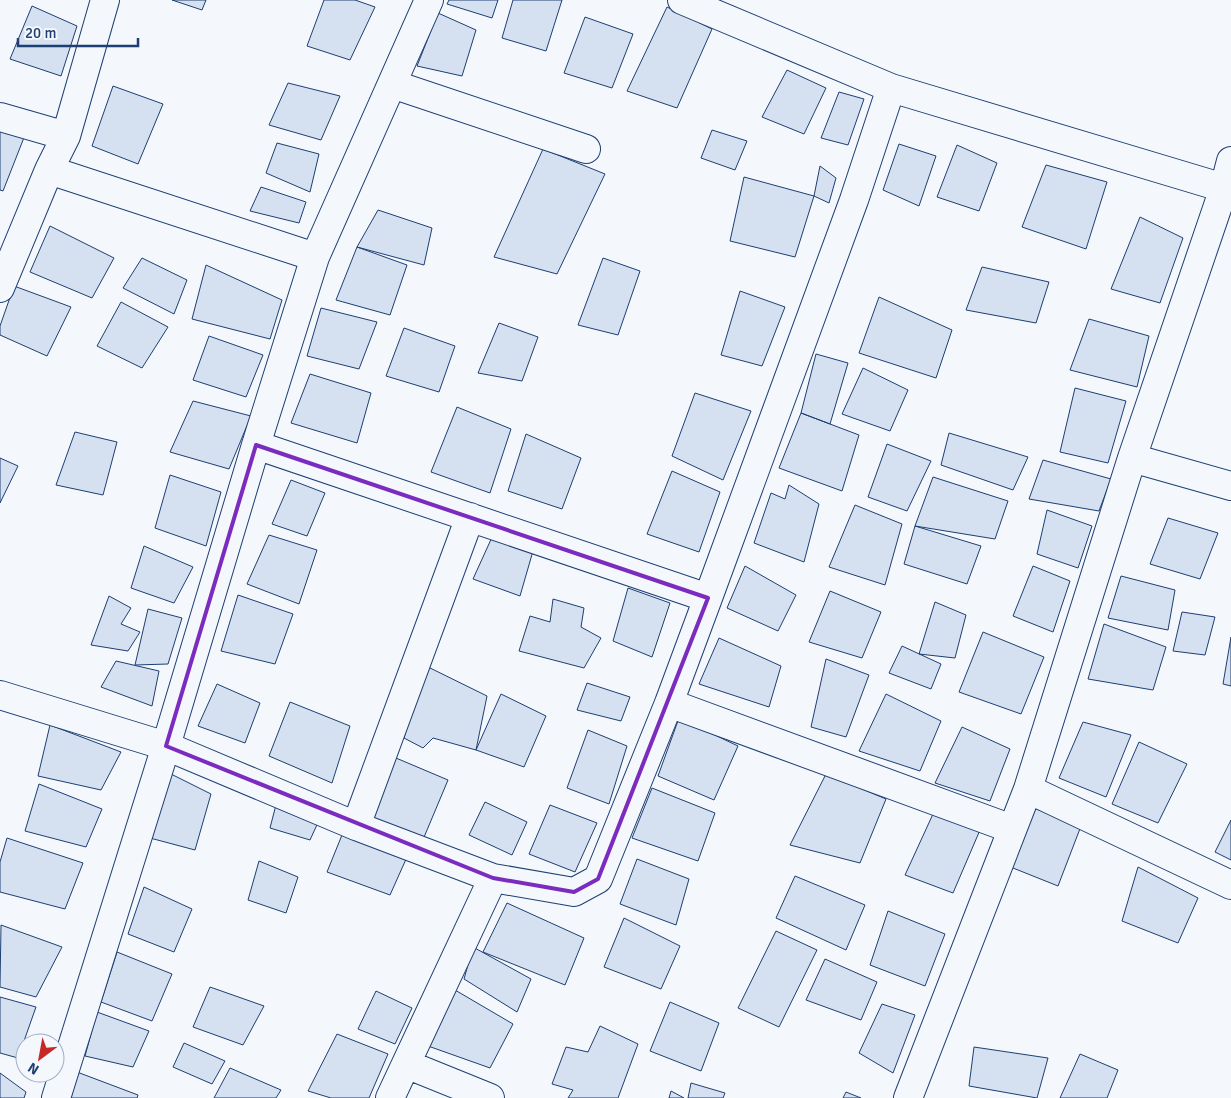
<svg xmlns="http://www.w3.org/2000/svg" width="1231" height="1098" viewBox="0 0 1231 1098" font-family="Signika,sans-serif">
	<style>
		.building { fill: #d5e0f0; stroke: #1d3f73 }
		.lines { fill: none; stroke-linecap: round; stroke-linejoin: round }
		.minor-casing { stroke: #1d3f73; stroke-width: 30 }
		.minor { stroke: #f4f7fb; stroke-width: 28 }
		.marked { fill: none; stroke: #7b2cbf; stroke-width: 4; stroke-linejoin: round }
	</style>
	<rect width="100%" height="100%" fill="#f4f7fb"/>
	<path class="building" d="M 172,0 L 206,0 L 202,10 Z
		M 324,0 L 355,0 L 375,7 L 350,60 L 307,46 Z
		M 449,0 L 498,0 L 492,18 L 447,4 Z
		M 513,0 L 562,0 L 546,51 L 502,38 Z
		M 32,6 L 77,26 L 61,76 L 10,59 Z
		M 667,7 L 712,29 L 677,108 L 627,91 Z
		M 438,13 L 476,30 L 462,76 L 417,66 Z
		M 585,17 L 633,34 L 612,88 L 564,73 Z
		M 787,70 L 826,88 L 804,134 L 762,117 Z
		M 288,83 L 340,96 L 321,140 L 269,125 Z
		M 113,86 L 163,104 L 138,164 L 92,146 Z
		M 839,92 L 864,99 L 848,145 L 821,138 Z
		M 0,122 L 25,135 L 3,191 L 0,190 Z
		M 712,130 L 747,141 L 735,170 L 701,158 Z
		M 277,143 L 319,154 L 310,192 L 266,173 Z
		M 899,144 L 936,156 L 919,206 L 883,190 Z
		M 957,145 L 997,163 L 979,211 L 937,197 Z
		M 543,149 L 605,174 L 557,274 L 494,257 Z
		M 1046,165 L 1107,182 L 1086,249 L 1022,227 Z
		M 820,166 L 836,178 L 829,203 L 814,196 Z
		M 744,177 L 814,196 L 795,257 L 730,241 Z
		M 261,187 L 306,202 L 299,223 L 250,211 Z
		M 378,210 L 432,228 L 424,265 L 357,247 Z
		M 1140,217 L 1183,238 L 1160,303 L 1111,289 Z
		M 50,226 L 114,258 L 92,298 L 30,272 Z
		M 357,247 L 407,265 L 390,315 L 336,300 Z
		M 142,258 L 187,280 L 174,314 L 123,288 Z
		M 603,258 L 640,271 L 618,335 L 578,325 Z
		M 206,265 L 282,300 L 270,339 L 192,319 Z
		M 982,267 L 1049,282 L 1036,323 L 966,310 Z
		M 14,286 L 71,307 L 47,356 L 0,335 L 0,326 Z
		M 740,291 L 785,307 L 762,366 L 721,355 Z
		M 879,297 L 952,330 L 936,378 L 859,353 Z
		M 121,302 L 168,327 L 142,368 L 97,346 Z
		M 321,308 L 377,322 L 359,369 L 307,356 Z
		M 1089,319 L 1149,336 L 1137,387 L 1070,370 Z
		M 499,323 L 538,337 L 522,381 L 478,373 Z
		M 404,328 L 455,346 L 439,392 L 386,376 Z
		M 209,336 L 263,355 L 246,397 L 193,380 Z
		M 816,354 L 848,363 L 830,424 L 801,413 Z
		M 863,368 L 908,390 L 890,431 L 842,414 Z
		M 310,374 L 371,393 L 357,443 L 291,423 Z
		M 1075,388 L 1126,401 L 1108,463 L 1060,452 Z
		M 695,393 L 751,411 L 723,480 L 672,456 Z
		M 193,401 L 251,416 L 229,469 L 170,452 Z
		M 457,407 L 511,429 L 490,493 L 431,472 Z
		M 801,413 L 859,435 L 842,491 L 779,468 Z
		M 75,432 L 117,442 L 103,495 L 56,485 Z
		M 949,433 L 1028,457 L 1013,490 L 941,465 Z
		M 526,434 L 581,458 L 562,509 L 508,491 Z
		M 887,444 L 931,461 L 907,511 L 868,497 Z
		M 0,458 L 18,466 L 0,503 Z
		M 1043,460 L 1111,479 L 1099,511 L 1029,499 Z
		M 672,471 L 720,492 L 699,552 L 647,534 Z
		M 170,475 L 221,492 L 206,546 L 155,528 Z
		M 933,477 L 1008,501 L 995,539 L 915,526 Z
		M 291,480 L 325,493 L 307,536 L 272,524 Z
		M 789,485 L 819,504 L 804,562 L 754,543 L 771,493 L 785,499 Z
		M 855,505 L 902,524 L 885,585 L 829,567 Z
		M 1047,510 L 1092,526 L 1078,568 L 1037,554 Z
		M 1168,518 L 1218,533 L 1200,579 L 1150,564 Z
		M 915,526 L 981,546 L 967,584 L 904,564 Z
		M 269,535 L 317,550 L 299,604 L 247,584 Z
		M 493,535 L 533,551 L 520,596 L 473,579 Z
		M 144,546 L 193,567 L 174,603 L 131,588 Z
		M 745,566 L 796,595 L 778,631 L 727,608 Z
		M 1033,566 L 1070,581 L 1053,632 L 1013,616 Z
		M 1121,576 L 1175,590 L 1168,630 L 1108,618 Z
		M 628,588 L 670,603 L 652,657 L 613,641 Z
		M 830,591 L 881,612 L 862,658 L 809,642 Z
		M 238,595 L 293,614 L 275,664 L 221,651 Z
		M 109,596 L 131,608 L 121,624 L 140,632 L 128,651 L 91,645 Z
		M 553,599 L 584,608 L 581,627 L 601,638 L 584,668 L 519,651 L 530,616 L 550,622 Z
		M 935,602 L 966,615 L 955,658 L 919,654 Z
		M 148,609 L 182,618 L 168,664 L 135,665 Z
		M 1182,612 L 1215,617 L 1205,655 L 1173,651 Z
		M 1104,624 L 1166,647 L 1153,690 L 1088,679 Z
		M 983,632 L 1044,657 L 1021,714 L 959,692 Z
		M 1231,637 L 1231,686 L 1223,684 Z
		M 719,638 L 781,666 L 769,707 L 699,684 Z
		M 902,646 L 941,664 L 931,689 L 889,673 Z
		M 826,659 L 869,675 L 846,737 L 811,727 Z
		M 116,661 L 159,671 L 152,706 L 101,687 Z
		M 424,665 L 487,696 L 476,750 L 433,738 L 423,748 L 404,738 Z
		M 587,683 L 630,697 L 621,721 L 577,710 Z
		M 217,684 L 260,703 L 245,743 L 198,726 Z
		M 501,694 L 546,716 L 524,767 L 476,750 Z
		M 886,694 L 941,721 L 920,771 L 859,751 Z
		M 290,702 L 350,726 L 332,783 L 269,756 Z
		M 679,718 L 738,746 L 714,800 L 658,776 Z
		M 1083,722 L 1131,735 L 1106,797 L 1059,778 Z
		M 50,725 L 121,752 L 101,790 L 38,776 Z
		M 962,727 L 1010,749 L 990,801 L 935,783 Z
		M 588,730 L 627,746 L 609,804 L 567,788 Z
		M 1139,742 L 1187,764 L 1158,823 L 1112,804 Z
		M 396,758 L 448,780 L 422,842 L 370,820 Z
		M 169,773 L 211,794 L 195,850 L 150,838 Z
		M 826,774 L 886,799 L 860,863 L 790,845 Z
		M 39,784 L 102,809 L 86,847 L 25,831 Z
		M 652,788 L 715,813 L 698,861 L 632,838 Z
		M 278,797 L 321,816 L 310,840 L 270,828 Z
		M 485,802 L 527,822 L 512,855 L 469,835 Z
		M 550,805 L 597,823 L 575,872 L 529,854 Z
		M 1031,807 L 1081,826 L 1058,886 L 1008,866 Z
		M 933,814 L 980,830 L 953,893 L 905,875 Z
		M 1231,820 L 1231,860 L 1215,852 Z
		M 344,830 L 407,857 L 390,895 L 327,872 Z
		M 7,838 L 83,863 L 65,909 L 0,892 L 0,862 Z
		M 637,859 L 689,879 L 676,925 L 620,904 Z
		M 259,861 L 298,877 L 286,913 L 248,900 Z
		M 1138,867 L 1198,898 L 1178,943 L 1122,921 Z
		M 795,876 L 865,905 L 846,950 L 776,918 Z
		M 144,887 L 192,909 L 174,952 L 128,934 Z
		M 507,903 L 584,938 L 565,985 L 483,952 Z
		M 888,911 L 945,934 L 925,986 L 870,965 Z
		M 624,918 L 680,946 L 661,989 L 604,967 Z
		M 1,925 L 62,947 L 36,997 L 0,987 Z
		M 776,931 L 817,950 L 779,1027 L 738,1008 Z
		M 473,947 L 531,979 L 517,1012 L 464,979 Z
		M 117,952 L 172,974 L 152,1021 L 101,1002 Z
		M 825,959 L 877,982 L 861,1020 L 806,1000 Z
		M 210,987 L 264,1006 L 243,1045 L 193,1027 Z
		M 455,990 L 513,1024 L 490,1068 L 428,1046 Z
		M 376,991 L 412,1008 L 395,1044 L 358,1029 Z
		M 0,997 L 36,1007 L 18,1058 L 0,1053 Z
		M 670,1002 L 719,1023 L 701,1071 L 650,1051 Z
		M 882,1004 L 915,1015 L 893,1073 L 859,1053 Z
		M 97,1012 L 149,1031 L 133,1067 L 85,1056 Z
		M 600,1026 L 638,1044 L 618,1098 L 568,1098 L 573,1090 L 552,1084 L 566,1047 L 588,1052 Z
		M 337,1034 L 388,1054 L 369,1098 L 331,1098 L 308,1091 Z
		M 184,1043 L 225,1061 L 212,1084 L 173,1067 Z
		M 974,1047 L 1048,1058 L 1037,1098 L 969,1086 Z
		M 1080,1054 L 1118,1070 L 1107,1098 L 1060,1098 Z
		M 230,1068 L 281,1090 L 276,1098 L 214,1098 Z
		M 77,1072 L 138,1095 L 137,1098 L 71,1098 Z
		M 0,1073 L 26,1092 L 24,1098 L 0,1098 Z
		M 691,1083 L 725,1093 L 723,1098 L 688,1098 Z
		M 671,1091 L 684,1098 L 669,1098 Z
		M 846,1092 L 861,1098 L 843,1098 Z"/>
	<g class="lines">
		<defs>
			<path id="minor" d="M 105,0 L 66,136 L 49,170 L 315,257
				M 682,0 L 891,88 L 1224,188
				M 392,84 L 586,149
				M 0,117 L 66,136
				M 1231,161 L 1224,188 L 1132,458 L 1231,486
				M 0,288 L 49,170
				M 256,445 L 708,598
				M 0,695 L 166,746 L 356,826 L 493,878
				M 669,703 L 1012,829
				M 1028,789 L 1231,885
				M 356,826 L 470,517
				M 406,1064 L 490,1098
				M 56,1098 L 166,746 L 256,445 L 315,257 L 429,0
				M 390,1098 L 493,878 L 574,892 L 598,879 L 669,703 L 708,598 L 854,200 L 891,88
				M 908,1098 L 1028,789 L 1132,458"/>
		</defs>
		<use href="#minor" class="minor-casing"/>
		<use href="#minor" class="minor"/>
	</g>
	<path class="marked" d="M 256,445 L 708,598 L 598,879 L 574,892 L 493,878 L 166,746 Z"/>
	<g transform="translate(40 1058) rotate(212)"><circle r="24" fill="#f4f7fb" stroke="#9eadc5"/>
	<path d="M0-4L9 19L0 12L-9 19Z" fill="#c62828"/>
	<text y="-8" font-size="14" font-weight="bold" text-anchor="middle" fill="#1d3f73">N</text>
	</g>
	<path d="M18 38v8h120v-8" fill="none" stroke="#1d3f73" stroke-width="2.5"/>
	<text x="25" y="38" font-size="15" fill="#1d3f73" stroke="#f4f7fb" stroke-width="4" paint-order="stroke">20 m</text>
</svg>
